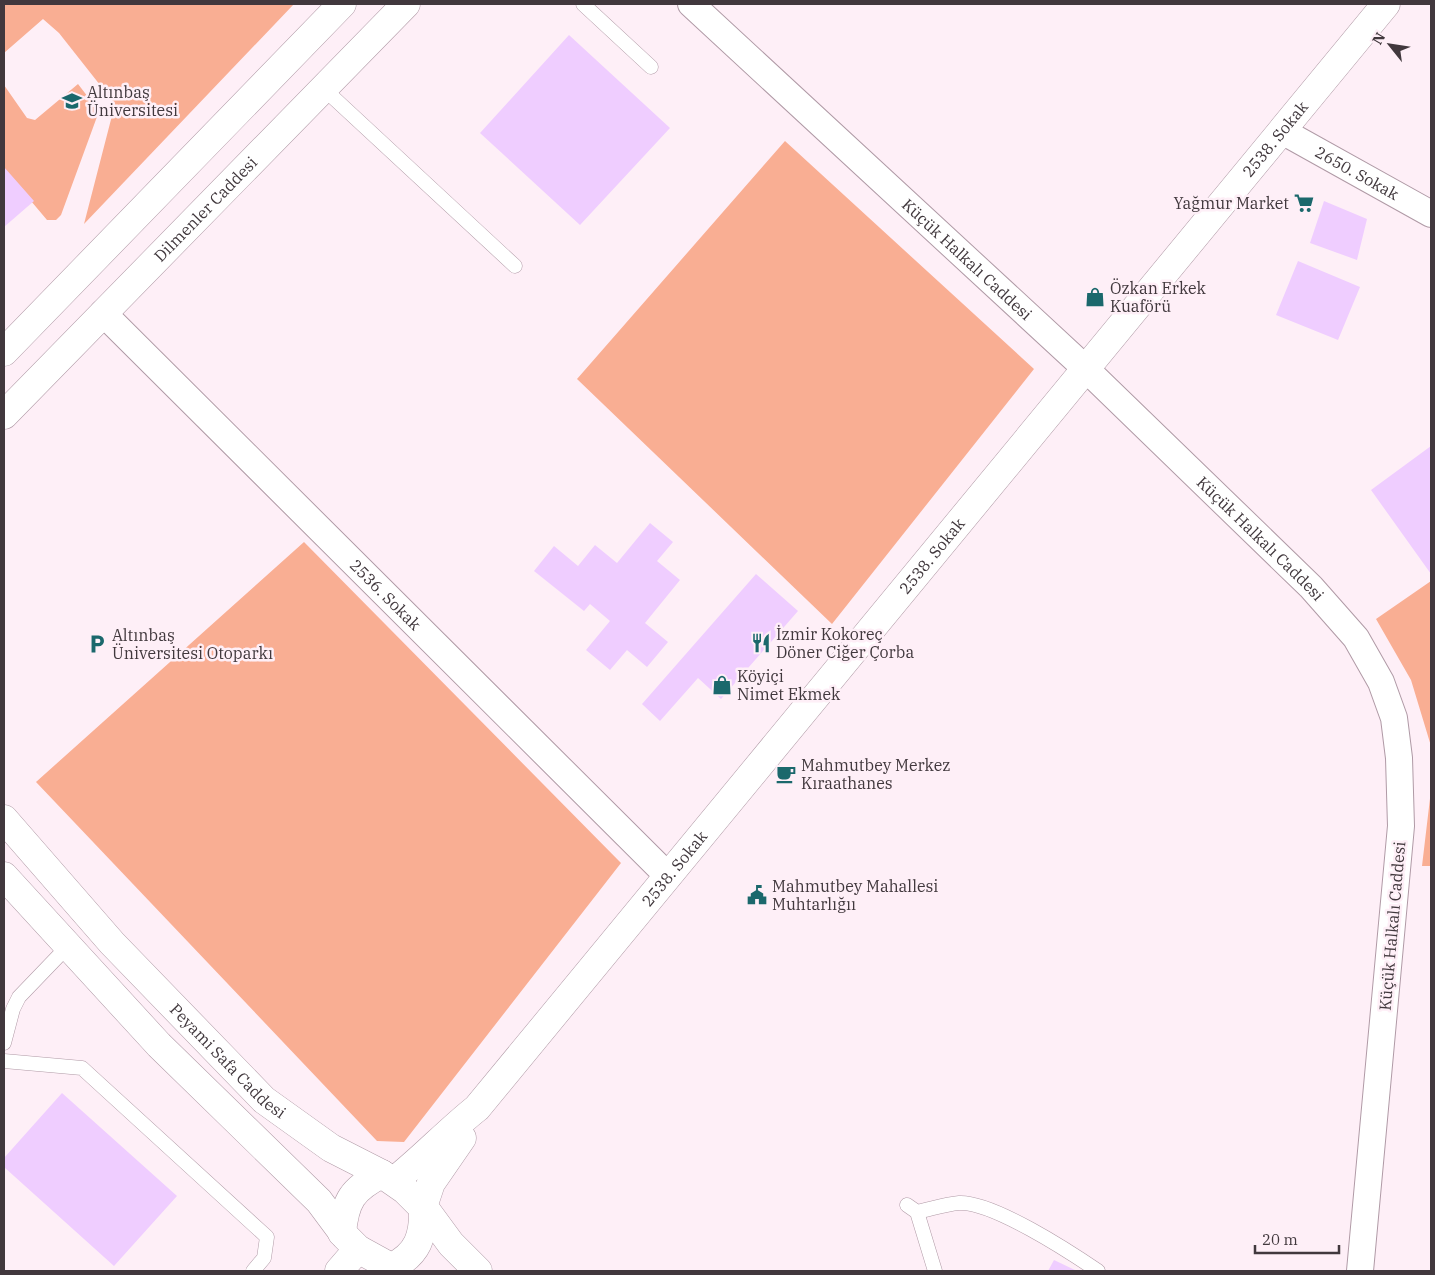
<svg xmlns="http://www.w3.org/2000/svg" width="1435" height="1275" viewBox="0 0 1435 1275" font-family="'IBM Plex Serif',serif">
	<style>
		.green { fill: #f9ae93 }
		.building { fill: #efcdff }
		.lines { fill: none; stroke-linecap: round; stroke-linejoin: round }
		.service-casing { stroke: #b09aa6; stroke-width: 15 }
		.minor-casing { stroke: #b09aa6; stroke-width: 28 }
		.tertiary-casing { stroke: #b09aa6; stroke-width: 29 }
		.secondary-casing { stroke: #b09aa6; stroke-width: 29 }
		.service { stroke: #fff; stroke-width: 14 }
		.minor { stroke: #fff; stroke-width: 26 }
		.tertiary { stroke: #fff; stroke-width: 28 }
		.secondary { stroke: #fff; stroke-width: 28 }
		.labels { text-anchor: middle; stroke-width: 5; stroke-linejoin: round; paint-order: stroke }
		.poi-label { font-size: 16px; fill: #41383d; stroke: #feeff7; text-anchor: start }
		.street-label { font-size: 16px; fill: #41383d; stroke: #feeff7 }
	</style>
	<rect width="100%" height="100%" fill="#feeff7"/>
	<path class="green" d="M 4,4 L 294,4 L 84,224 L 115,104 L 59,33 L 43,19 L 4,53 Z
		M 78,84 L 98,110 L 98,114 L 61,215 L 56,220 L 47,220 L 4,169 L 4,85 L 27,118 L 35,120 Z
		M 785,141 L 1034,369 L 832,624 L 577,379 Z
		M 304,542 L 621,863 L 404,1142 L 377,1141 L 36,782 Z
		M 1431,581 L 1431,746 L 1411,680 L 1376,619 Z
		M 1431,790 L 1431,866 L 1422,866 Z"/>
	<path class="building" d="M 569,35 L 670,128 L 580,225 L 480,133 Z
		M 4,167 L 34,201 L 4,227 Z
		M 1324,201 L 1367,219 L 1357,260 L 1310,243 Z
		M 1298,261 L 1360,287 L 1338,340 L 1276,315 Z
		M 1431,446 L 1431,574 L 1371,490 Z
		M 650,523 L 673,542 L 657,561 L 680,580 L 645,623 L 668,642 L 647,667 L 627,650 L 610,670 L 586,650 L 610,621 L 590,604 L 584,611 L 534,571 L 554,546 L 578,566 L 595,545 L 617,563 Z
		M 756,574 L 798,611 L 721,699 L 698,678 L 660,721 L 642,704 Z
		M 62,1093 L 177,1196 L 114,1266 L 4,1167 L 4,1158 Z
		M 1054,1260 L 1077,1271 L 1048,1271 Z"/>
	<g class="lines">
		<defs>
			<path id="service" d="M 583,4 L 651,67
				M 323,88 L 515,266
				M 4,1043 L 13,1009 L 19,997 L 68,946
				M 4,1061 L 82,1068 L 267,1237 L 264,1258 L 253,1271
				M 907,1205 L 917,1212 C 931,1209 946,1204 959,1203 C 992,1201 1070,1252 1098,1271
				M 917,1212 L 935,1271"/>
			<g id="minor">
				<path id="s1" d="M 691,4 L 1086,369 L 1311,587 L 1356,638 L 1381,682 L 1394,718 L 1399,758 L 1401,826 L 1360,1271"/>
				<path id="s2" d="M 1282,131 L 1431,214"/>
				<path id="s3" d="M 103,313 L 668,876"/>
			</g>
			<g id="tertiary">
				<path d="M 4,352 L 342,4"/>
				<path id="s4" d="M 4,415 L 406,4"/>
				<path id="s5" d="M 394,1181 C 423,1158 448,1131 477,1108 L 1386,4"/>
				<path d="M 423,1207 L 431,1183 L 462,1138"/>
				<path d="M 339,1271 L 358,1249"/>
			</g>
			<g id="secondary">
				<path id="s6" d="M 4,819 L 112,943 L 264,1100 L 331,1148 L 382,1174 L 405,1190 L 429,1214 L 451,1244 L 478,1271"/>
				<path d="M 4,876 L 159,1045 L 319,1201 L 345,1236 L 358,1249 L 398,1271"/>
				<path d="M 342,1233 C 345,1201 352,1189 382,1174"/>
				<path d="M 392,1267 C 418,1254 424,1236 423,1207"/>
			</g>
		</defs>
		<use href="#service" class="service-casing"/>
		<use href="#minor" class="minor-casing"/>
		<use href="#tertiary" class="tertiary-casing"/>
		<use href="#secondary" class="secondary-casing"/>
		<use href="#service" class="service"/>
		<use href="#minor" class="minor"/>
		<use href="#tertiary" class="tertiary"/>
		<use href="#secondary" class="secondary"/>
	</g>
	<defs>
		<symbol id="university-bare" viewBox="-9 -9 18 18"><path d="M0-5L7-2L0 1L-7-2ZM-4 1L0 2.5L4 1V4Q0 6-4 4Z" fill="#1b686c" stroke="#feeff7" stroke-width="2.5" paint-order="stroke"/></symbol>
		<symbol id="supermarket-bare" viewBox="-9 -9 18 18"><path d="M-6-5.5h2.5l.6 2H6L4.5 2H-2.5L-4.4-4H-6ZM-1.5 3.2a1.3 1.3 0 1 0 .1 0ZM3 3.2a1.3 1.3 0 1 0 .1 0Z" fill="#1b686c" stroke="#feeff7" stroke-width="2.5" paint-order="stroke"/></symbol>
		<symbol id="shop-bare" viewBox="-9 -9 18 18"><path d="M-5-2.5h2.3a2.7 3.5 0 0 1 5.4 0H5L5.5 6h-11ZM-1.5-2.5h3a1.5 2.3 0 0 0-3 0Z" fill="#1b686c" stroke="#feeff7" stroke-width="2.5" paint-order="stroke"/></symbol>
		<symbol id="restaurant-bare" viewBox="-9 -9 18 18"><path d="M-5-6h1v4h1v-4h1v4h1v-4h1v5L-1.5 .5V6h-2V.5L-5-1ZM5-6V6H3V1.5H1.5Q1.5-4 5-6Z" fill="#1b686c" stroke="#feeff7" stroke-width="2.5" paint-order="stroke"/></symbol>
		<symbol id="parking-bare" viewBox="-9 -9 18 18"><path d="M-3.5-5.5H1a3.5 3.5 0 0 1 0 7H-1V5.5H-3.5ZM-1-3.4V-.6H.8a1.4 1.4 0 0 0 0-2.8Z" fill="#1b686c" stroke="#feeff7" stroke-width="2.5" paint-order="stroke"/></symbol>
		<symbol id="cafe-bare" viewBox="-9 -9 18 18"><path d="M-5.5-4.5H6V0H3Q3 3.5 0 3.5H-2.5Q-5.5 3.5-5.5 0ZM3-3.2v2h1.7v-2ZM-6 4.5H4V6H-6Z" fill="#1b686c" stroke="#feeff7" stroke-width="2.5" paint-order="stroke"/></symbol>
		<symbol id="civic-bare" viewBox="-9 -9 18 18"><path d="M-.6-6.5H3V-4.5H.6V-3L4-1V1h2V6H-6V1h2V-1L-.6-3ZM-1.2 2.5V6h2.4V2.5Z" fill="#1b686c" stroke="#feeff7" stroke-width="2.5" paint-order="stroke"/></symbol>
	</defs>
	<g fill-rule="evenodd">
		<use href="#university-bare" x="58" y="87" width="28" height="28"/>
		<use href="#supermarket-bare" x="1290" y="189" width="28" height="28"/>
		<use href="#shop-bare" x="1081" y="283" width="28" height="28"/>
		<use href="#restaurant-bare" x="747" y="629" width="28" height="28"/>
		<use href="#parking-bare" x="83" y="630" width="28" height="28"/>
		<use href="#shop-bare" x="708" y="671" width="28" height="28"/>
		<use href="#cafe-bare" x="772" y="760" width="28" height="28"/>
		<use href="#civic-bare" x="743" y="881" width="28" height="28"/>
	</g>
	<g class="labels">
		<g class="poi-label">
			<text x="87" y="98">Altınbaş<tspan x="87" dy="18">Üniversitesi</tspan></text>
			<text x="1289" y="209" text-anchor="end">Yağmur Market</text>
			<text x="1110" y="294">Özkan Erkek<tspan x="1110" dy="18">Kuaförü</tspan></text>
			<text x="776" y="640">İzmir Kokoreç<tspan x="776" dy="18">Döner Ciğer Çorba</tspan></text>
			<text x="112" y="641">Altınbaş<tspan x="112" dy="18">Üniversitesi Otoparkı</tspan></text>
			<text x="737" y="682">Köyiçi<tspan x="737" dy="18">Nimet Ekmek</tspan></text>
			<text x="801" y="771">Mahmutbey Merkez<tspan x="801" dy="18">Kıraathanes</tspan></text>
			<text x="772" y="892">Mahmutbey Mahallesi<tspan x="772" dy="18">Muhtarlığıı</tspan></text>
		</g>
		<g class="street-label">
			<text dy="6" stroke="none"><textPath href="#s5" startOffset="1366">2538. Sokak</textPath></text>
			<text dy="6" stroke="none"><textPath href="#s2" startOffset="86">2650. Sokak</textPath></text>
			<text dy="6" stroke="none"><textPath href="#s4" startOffset="288">Dilmenler Caddesi</textPath></text>
			<text dy="6" stroke="none"><textPath href="#s1" startOffset="376">Küçük Halkalı Caddesi</textPath></text>
			<text dy="6" stroke="none"><textPath href="#s1" startOffset="781">Küçük Halkalı Caddesi</textPath></text>
			<text dy="6" stroke="none"><textPath href="#s5" startOffset="826">2538. Sokak</textPath></text>
			<text dy="6" stroke="none"><textPath href="#s3" startOffset="399">2536. Sokak</textPath></text>
			<text dy="6" stroke="none"><textPath href="#s5" startOffset="421">2538. Sokak</textPath></text>
			<text transform="translate(1392 926) rotate(-85)" y="6">Küçük Halkalı Caddesi</text>
			<text dy="6" stroke="none"><textPath href="#s6" startOffset="330">Peyami Safa Caddesi</textPath></text>
		</g>
	</g>
	<rect width="1435" height="1275" fill="none" stroke="#41383d" stroke-width="10"/>
	<g transform="translate(1390 45) rotate(300)" stroke="#feeff7" stroke-width="4" paint-order="stroke">
	<path d="M0-4L9 19L0 12L-9 19Z" fill="#41383d"/>
	<text y="-8" font-size="14" font-weight="bold" text-anchor="middle" fill="#41383d">N</text>
	</g>
	<path d="M1255 1245v8h84v-8" fill="none" stroke="#41383d" stroke-width="2.5"/>
	<text x="1262" y="1245" font-size="15" fill="#41383d" stroke="#feeff7" stroke-width="4" paint-order="stroke">20 m</text>
</svg>
